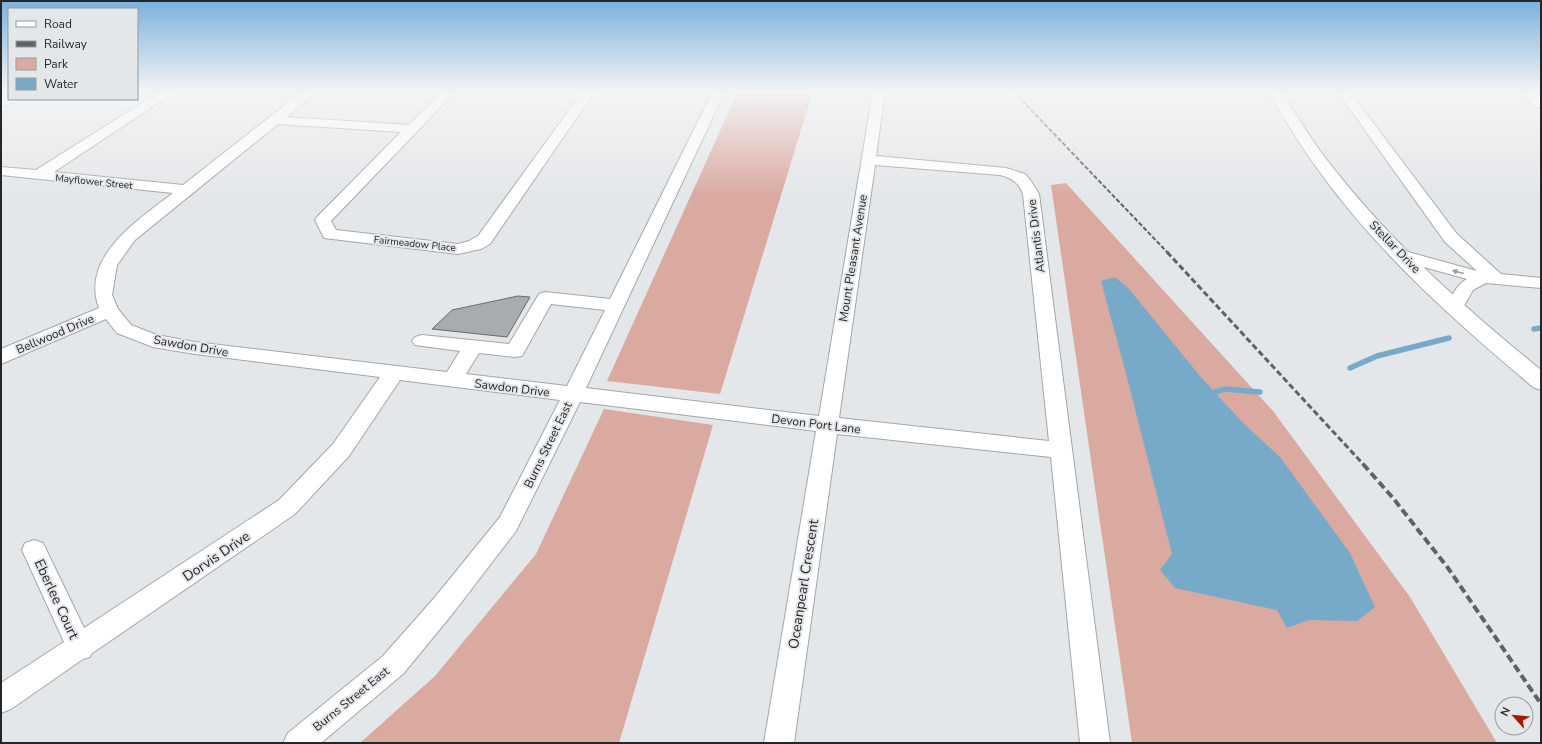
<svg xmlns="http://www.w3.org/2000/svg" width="1542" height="744" viewBox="0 0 1542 744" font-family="'Nunito Sans',sans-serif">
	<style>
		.green { fill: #daaaa0 }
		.water { fill: #77aac8 }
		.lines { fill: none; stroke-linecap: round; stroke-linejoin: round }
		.stream { stroke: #77aac8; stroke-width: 5.5 }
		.building { fill: #a9acae; stroke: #686b6d }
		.minor-casing { stroke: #a3a6a8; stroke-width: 2 }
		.major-casing { stroke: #a3a6a8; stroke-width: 2 }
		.minor { fill: #fff; fill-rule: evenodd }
		.major { fill: #fff; fill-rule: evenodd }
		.rail-far2 { stroke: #616264; stroke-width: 2; stroke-dasharray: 4.5 2; stroke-linecap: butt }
		.rail-far1 { stroke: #616264; stroke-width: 3; stroke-dasharray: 6 3; stroke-linecap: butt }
		.rail { stroke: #616264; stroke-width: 4; stroke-dasharray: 8 4; stroke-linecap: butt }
		.oneway { fill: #9d9d9e }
		.labels { text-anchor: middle; stroke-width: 4; stroke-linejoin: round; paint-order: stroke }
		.far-street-label { font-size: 10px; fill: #252627; stroke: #e4e7e9 }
		.street-label { font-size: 12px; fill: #252627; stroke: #e4e7e9 }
		.near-street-label { font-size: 14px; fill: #252627; stroke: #e4e7e9 }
	</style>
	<rect width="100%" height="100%" fill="#e4e7e9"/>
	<path class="green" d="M 738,91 L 813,91 L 720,394 L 607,381 Z
		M 1066,183 L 1273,411 L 1410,597 L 1497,743 L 1132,743 L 1051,185 Z
		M 604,409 L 713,425 L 619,743 L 360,743 L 435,676 L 536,554 Z"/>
	<path class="water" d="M 1115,277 L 1129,289 L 1200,376 L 1243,423 L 1280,457 L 1350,553 L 1375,607 L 1357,621 L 1309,620 L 1287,628 L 1277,610 L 1175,588 L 1160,570 L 1172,554 L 1124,366 L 1101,281 Z"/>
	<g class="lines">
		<path class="stream" d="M 1534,329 L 1541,328
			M 1350,368 L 1377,356 L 1449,338
			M 1215,392 L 1225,389 L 1260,392"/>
	</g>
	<path class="building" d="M 518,296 L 530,297 L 507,337 L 432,329 L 452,310 Z"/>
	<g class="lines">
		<defs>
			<path id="minor" d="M 161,91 L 176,91 L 54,172 L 183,185 L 303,91 L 317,91 L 287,117 L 409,125 L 443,91 L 456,91 L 331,221 L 336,230 L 458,244 L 469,241 L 478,236 L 583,91 L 595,91 L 490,244 L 481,249 L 458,254 L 324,238 L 315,220 L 317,217 L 401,132 L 278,124 L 135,240 L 117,265 L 112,295 L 118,309 L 131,325 L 157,335 L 195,342 L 447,372 L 460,351 L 415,345 L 412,341 L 415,337 L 422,335 L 509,344 L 539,294 L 545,292 L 610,299 L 713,91 L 725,91 L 586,388 L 819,416 L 873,91 L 885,91 L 876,156 L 1006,168 L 1025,174 L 1031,181 L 1039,194 L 1110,743 L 1080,743 L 1051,457 L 837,434 L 794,743 L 764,743 L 816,431 L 580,402 L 516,531 L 454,612 L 403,674 L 321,743 L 283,743 L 288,733 L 383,656 L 436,596 L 500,517 L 560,400 L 400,380 L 349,456 L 295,514 L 91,654 L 90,657 L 83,659 L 11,709 L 1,713 L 1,683 L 64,642 L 22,550 L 25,543 L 34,540 L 43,543 L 84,628 L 279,500 L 333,444 L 380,377 L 195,354 L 153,347 L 117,333 L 106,319 L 1,364 L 1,349 L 99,308 C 80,257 138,220 173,193 L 1,175 L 1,167 L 36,170 ZM 875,165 L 1000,175 C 1012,178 1019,183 1023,194 L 1049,441 L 839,418 ZM 551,304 L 605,310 L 567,386 L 466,374 L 479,353 L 515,357 L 522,356 Z
				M 1337,91 L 1349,91 L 1457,234 L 1501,274 L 1541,278 L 1541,288 L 1486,283 L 1473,290 L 1461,311 L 1455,313 L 1449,311 L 1446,307 C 1452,296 1456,285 1467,279 L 1395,259 L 1392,255 L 1395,251 L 1401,250 L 1477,271 L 1445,242 Z
				M 1520,91 L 1533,91 L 1541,97 L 1541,108 L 1536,107 Z
				M 9,95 L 9,99 L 16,99 L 14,102 L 1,107 L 1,98 Z"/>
			<path id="major" d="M 1268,91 L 1282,91 C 1298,118 1314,145 1334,169 C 1394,245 1466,309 1541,370 L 1541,390 L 1533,387 C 1457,323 1381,256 1322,175 C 1302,148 1285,120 1268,91 Z"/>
		</defs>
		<use href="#minor" class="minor-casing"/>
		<use href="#major" class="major-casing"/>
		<use href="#minor" class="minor"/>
		<use href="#major" class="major"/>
		<path class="rail-far2" d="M 1013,91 L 1168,253"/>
		<path class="rail-far1" d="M 1167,252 L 1364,465"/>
		<path class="rail" d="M 1363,464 L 1393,498 L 1448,568 L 1541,704"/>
	</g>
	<defs><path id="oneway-solid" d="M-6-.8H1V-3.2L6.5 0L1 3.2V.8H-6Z"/></defs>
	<use class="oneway" href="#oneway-solid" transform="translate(1458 272) rotate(-165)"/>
	<linearGradient id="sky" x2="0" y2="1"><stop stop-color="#7bb0db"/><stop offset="0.47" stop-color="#f3f4f5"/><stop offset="1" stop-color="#f3f4f5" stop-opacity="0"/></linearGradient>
	<rect width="1542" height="195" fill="url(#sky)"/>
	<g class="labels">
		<g class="far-street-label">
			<text transform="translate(94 181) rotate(6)" y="4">Mayflower Street</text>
			<text transform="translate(415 243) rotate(6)" y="4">Fairmeadow Place</text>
		</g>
		<g class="street-label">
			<text transform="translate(1036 236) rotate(-97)" y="4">Atlantis Drive</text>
			<text transform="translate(1395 247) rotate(46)" y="4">Stellar Drive</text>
			<text transform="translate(853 258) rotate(-81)" y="4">Mount Pleasant Avenue</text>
			<text transform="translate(55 334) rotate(-23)" y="4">Bellwood Drive</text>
			<text transform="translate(191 346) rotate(10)" y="4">Sawdon Drive</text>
			<text transform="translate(512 388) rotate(7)" y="4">Sawdon Drive</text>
			<text transform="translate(816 424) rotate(7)" y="4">Devon Port Lane</text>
			<text transform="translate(548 445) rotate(-64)" y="4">Burns Street East</text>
			<text transform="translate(351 699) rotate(-39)" y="4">Burns Street East</text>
		</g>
		<g class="near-street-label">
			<text transform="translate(216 556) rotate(-34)" y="5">Dorvis Drive</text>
			<text transform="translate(803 584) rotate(-81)" y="5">Oceanpearl Crescent</text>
			<text transform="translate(57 599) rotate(65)" y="5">Eberlee Court</text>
		</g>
	</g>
	<rect width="1542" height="744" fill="none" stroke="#252627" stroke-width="4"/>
	<rect x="8" y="8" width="130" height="92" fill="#e4e7e9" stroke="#989a9b"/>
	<rect x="16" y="21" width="20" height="6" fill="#ffffff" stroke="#989a9b"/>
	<text x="44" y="28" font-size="12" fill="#252627">Road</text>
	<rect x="16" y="41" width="20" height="6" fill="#616264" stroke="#989a9b"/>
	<text x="44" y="48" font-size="12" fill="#252627">Railway</text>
	<rect x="16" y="58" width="20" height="12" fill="#daaaa0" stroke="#989a9b"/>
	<text x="44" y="68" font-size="12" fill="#252627">Park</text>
	<rect x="16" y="78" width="20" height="12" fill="#77aac8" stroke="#989a9b"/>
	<text x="44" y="88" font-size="12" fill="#252627">Water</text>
	<g transform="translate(1514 716) rotate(297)"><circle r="19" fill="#e4e7e9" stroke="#989a9b"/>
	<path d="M0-3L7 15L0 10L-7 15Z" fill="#a81700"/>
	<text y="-6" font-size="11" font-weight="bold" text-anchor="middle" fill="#252627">N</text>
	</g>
</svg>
